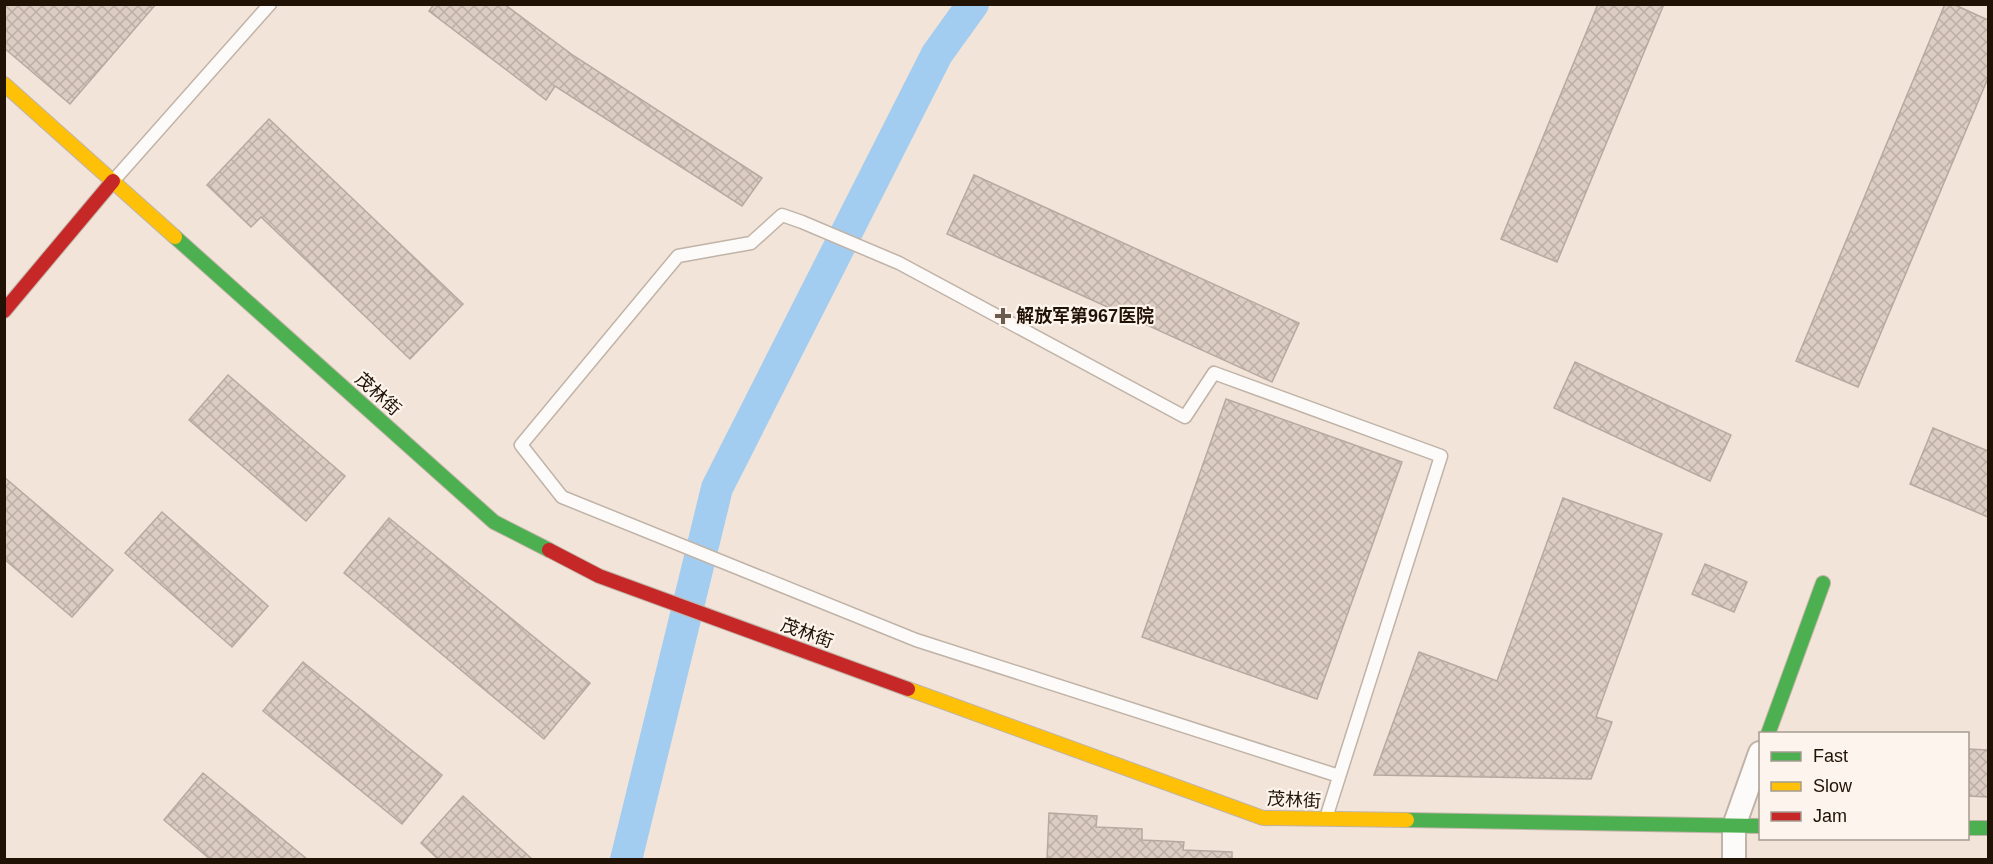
<svg xmlns="http://www.w3.org/2000/svg" width="1993" height="864" viewBox="0 0 1993 864" font-family="Helvetica,'Noto Sans SC',sans-serif">
	<style>
		.lines { fill: none; stroke-linecap: round; stroke-linejoin: round }
		.canal { stroke: #a2cdf0; stroke-width: 32 }
		.building { fill: url(#building-cross-hatch); stroke: #b8a9a0; stroke-width: 1.5 }
		.lane-casing { stroke: #c0b3a7; stroke-width: 15 }
		.street-casing { stroke: #c0b3a7; stroke-width: 26 }
		.fast-casing { stroke: #c0b3a7; stroke-width: 16 }
		.slow-casing { stroke: #c0b3a7; stroke-width: 16 }
		.jam-casing { stroke: #c0b3a7; stroke-width: 16 }
		.lane { stroke: #fdfbf9; stroke-width: 12 }
		.street { stroke: #fdfbf9; stroke-width: 22 }
		.fast { stroke: #4caf50; stroke-width: 14 }
		.slow { stroke: #ffc107; stroke-width: 14 }
		.jam { stroke: #c62828; stroke-width: 14 }
		.poi-dot { fill: #6a5c4f; stroke: #fcf4ed; stroke-width: 2 }
		.labels { text-anchor: middle; stroke-width: 4.5; stroke-linejoin: round; paint-order: stroke }
		.poi-label { font-size: 18px; font-weight: bold; fill: #201205; stroke: #fcf4ed; text-anchor: start }
		.street-label { font-size: 18px; fill: #201205; stroke: #fcf4ed }
	</style>
	<defs>
		<pattern id="building-cross-hatch" width="8" height="8" patternUnits="userSpaceOnUse" patternTransform="scale(1.5)"><rect width="8" height="8" fill="#dcccc2"/><path d="M0 0l8 8M0 8l8-8" fill="none" stroke="#bcaea5"/></pattern>
	</defs>
	<rect width="100%" height="100%" fill="#f2e4d8"/>
	<g class="lines">
		<path class="canal" d="M 626,860 L 717,488 L 937,54 L 973,4"/>
	</g>
	<path class="building" d="M 4,4 L 156,4 L 70,104 L 4,48 Z
		M 434,4 L 504,4 L 574,56 L 762,178 L 742,206 L 555,86 L 546,100 L 429,11 Z
		M 1598,4 L 1664,4 L 1557,262 L 1501,239 Z
		M 1945,4 L 1953,4 L 1988,20 L 1988,78 L 1858,387 L 1796,361 Z
		M 269,119 L 463,304 L 410,359 L 261,217 L 251,227 L 207,185 Z
		M 974,175 L 1299,323 L 1272,382 L 947,234 Z
		M 1575,362 L 1731,435 L 1710,481 L 1554,408 Z
		M 228,375 L 345,476 L 306,521 L 189,420 Z
		M 1226,399 L 1402,462 L 1317,699 L 1142,637 Z
		M 1933,428 L 1988,451 L 1988,517 L 1910,484 Z
		M 4,477 L 113,570 L 72,617 L 4,559 Z
		M 1563,498 L 1662,534 L 1596,717 L 1612,722 L 1591,779 L 1374,775 L 1419,652 L 1497,681 Z
		M 162,512 L 268,606 L 232,647 L 125,553 Z
		M 389,518 L 590,683 L 544,739 L 344,573 Z
		M 1705,564 L 1747,582 L 1734,612 L 1692,594 Z
		M 303,662 L 442,775 L 402,824 L 263,711 Z
		M 1988,727 L 1988,797 L 1968,796 L 1968,749 L 1988,750 Z
		M 203,773 L 308,860 L 211,860 L 164,820 Z
		M 463,796 L 533,860 L 439,860 L 421,843 Z
		M 1049,813 L 1097,816 L 1096,827 L 1142,829 L 1142,840 L 1184,842 L 1183,850 L 1232,852 L 1232,860 L 1047,860 Z"/>
	<g class="lines">
		<defs>
			<path id="lane" d="M 114,180 L 270,4
				M 1326,818 L 1441,456 L 1214,373 L 1185,417 L 899,263 L 802,222 L 782,215 L 751,243 L 678,256 L 521,445 L 562,497 L 916,640 L 1339,776"/>
			<path id="street" d="M 1734,860 L 1734,826 L 1760,753"/>
			<path id="fast" d="M 175,237 L 494,522 L 549,550
				M 1768,734 L 1823,583
				M 1407,820 L 1760,826
				M 1968,828 L 1988,828"/>
			<path id="slow" d="M 4,84 L 175,237
				M 908,689 L 1263,818 L 1407,820"/>
			<path id="jam" d="M 4,311 L 113,181
				M 549,550 L 599,576 L 908,689"/>
		</defs>
		<use href="#lane" class="lane-casing"/>
		<use href="#street" class="street-casing"/>
		<use href="#fast" class="fast-casing"/>
		<use href="#slow" class="slow-casing"/>
		<use href="#jam" class="jam-casing"/>
		<use href="#lane" class="lane"/>
		<use href="#street" class="street"/>
		<use href="#fast" class="fast"/>
		<use href="#slow" class="slow"/>
		<use href="#jam" class="jam"/>
	</g>
	<path class="poi-dot" d="M1000 307h6v6h6v6h-6v6h-6v-6h-6v-6h6z"/>
	<g class="labels">
		<g class="poi-label">
			<text x="1016" y="322">解放军第967医院</text>
		</g>
		<g class="street-label">
			<text transform="translate(378 394) rotate(42)" y="6">茂林街</text>
			<text transform="translate(807 633) rotate(20)" y="6">茂林街</text>
			<text transform="translate(1294 800) rotate(3)" y="6">茂林街</text>
		</g>
	</g>
	<rect width="1993" height="864" fill="none" stroke="#201205" stroke-width="12"/>
	<rect x="1759" y="732" width="210" height="108" fill="#fcf4ed" stroke="#a49a90" stroke-width="1.5"/>
	<rect x="1771" y="752" width="30" height="9" fill="#4caf50" stroke="#a49a90" stroke-width="1.5"/>
	<text x="1813" y="762" font-size="18" fill="#201205">Fast</text>
	<rect x="1771" y="782" width="30" height="9" fill="#ffc107" stroke="#a49a90" stroke-width="1.5"/>
	<text x="1813" y="792" font-size="18" fill="#201205">Slow</text>
	<rect x="1771" y="812" width="30" height="9" fill="#c62828" stroke="#a49a90" stroke-width="1.5"/>
	<text x="1813" y="822" font-size="18" fill="#201205">Jam</text>
</svg>
